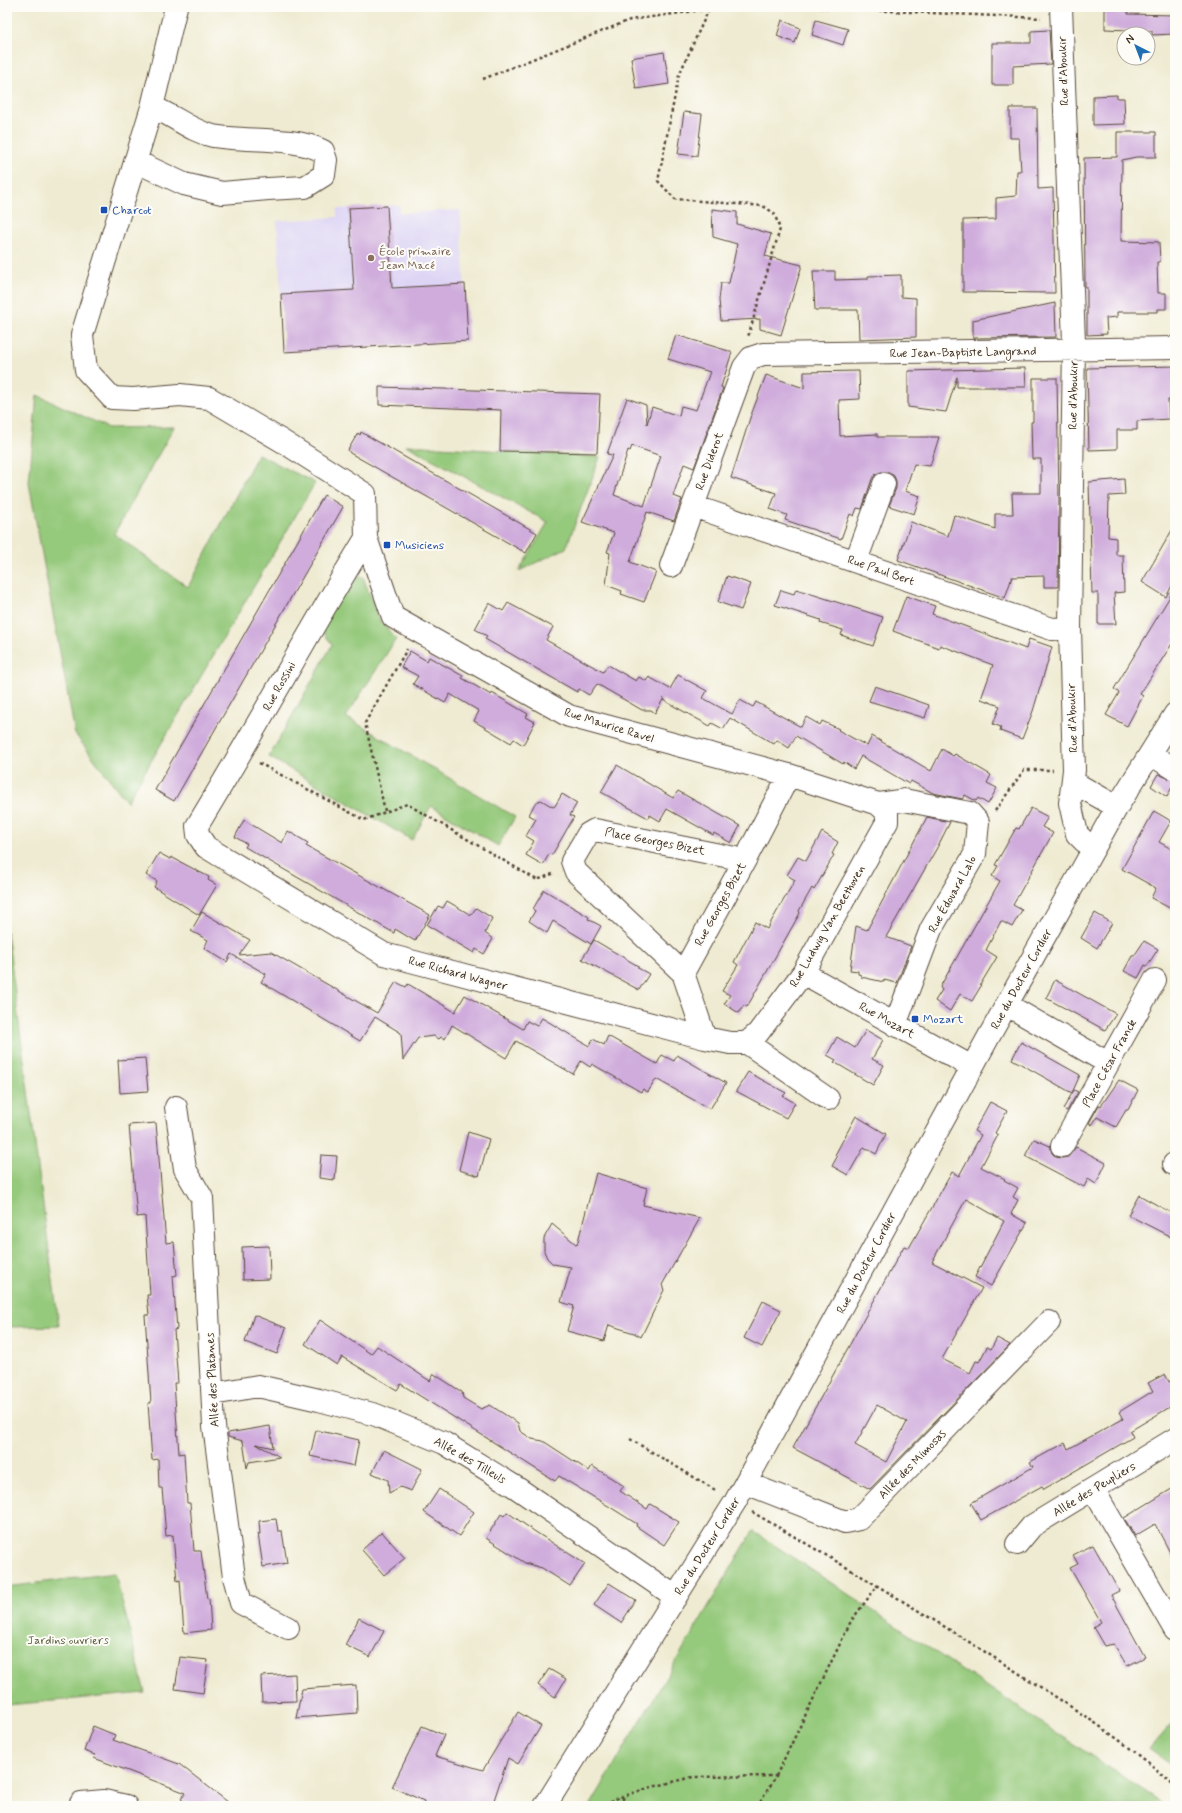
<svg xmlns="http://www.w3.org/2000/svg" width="1182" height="1813" viewBox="0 0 1182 1813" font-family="Mynerve,sans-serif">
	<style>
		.built { fill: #ded5f5 }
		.green { fill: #95c97b; stroke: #687a4c }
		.building { fill: #cfacdc; fill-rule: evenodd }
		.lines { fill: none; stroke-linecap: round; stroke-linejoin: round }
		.minor-casing { stroke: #564739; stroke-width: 24 }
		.path { stroke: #564739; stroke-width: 2.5; stroke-dasharray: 3 3; stroke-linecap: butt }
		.minor { stroke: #fff; stroke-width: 22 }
		.transit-dot { fill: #1a4fb4; stroke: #fdfcf7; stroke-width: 1.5 }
		.education-dot { fill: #8d6e63; stroke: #fdfcf7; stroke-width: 1.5 }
		.labels { text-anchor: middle; stroke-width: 4; stroke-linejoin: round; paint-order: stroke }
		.street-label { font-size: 12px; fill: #3b2a1e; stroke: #fdfcf7 }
		.transit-label { font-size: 12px; fill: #164399; stroke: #fdfcf7; text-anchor: start }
		.education-label { font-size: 12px; fill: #785e54; stroke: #fdfcf7; text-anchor: start }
		.park-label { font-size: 12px; fill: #565a3a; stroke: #fdfcf7 }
	</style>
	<rect width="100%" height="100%" fill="#fdfcf7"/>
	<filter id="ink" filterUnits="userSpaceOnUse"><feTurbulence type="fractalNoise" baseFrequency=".025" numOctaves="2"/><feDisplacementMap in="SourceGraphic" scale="8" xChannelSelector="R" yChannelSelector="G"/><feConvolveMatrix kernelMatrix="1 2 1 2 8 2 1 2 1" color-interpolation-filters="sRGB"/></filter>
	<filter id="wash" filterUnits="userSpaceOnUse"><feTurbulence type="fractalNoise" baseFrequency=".012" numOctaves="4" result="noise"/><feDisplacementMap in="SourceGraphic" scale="16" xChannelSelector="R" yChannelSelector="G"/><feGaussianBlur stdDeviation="0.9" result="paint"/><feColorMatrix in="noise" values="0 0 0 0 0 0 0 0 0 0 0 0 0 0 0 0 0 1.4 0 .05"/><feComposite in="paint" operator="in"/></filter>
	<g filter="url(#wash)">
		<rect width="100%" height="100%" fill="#efebd2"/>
		<path class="built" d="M 400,205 L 400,213 L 460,210 L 468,341 L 284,352 L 277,221 L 337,217 L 337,209 Z"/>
		<path class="green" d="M 37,395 L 109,428 L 174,427 L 114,534 L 188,587 L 258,454 L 315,483 L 127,802 L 75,734 L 29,483 Z
			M 406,445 L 600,457 L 566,548 L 519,571 L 548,522 Z
			M 352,576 L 363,577 L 379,619 L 396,639 L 346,717 L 515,817 L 498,846 L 431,806 L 412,840 L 269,757 L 332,645 L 320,627 Z
			M 7,932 L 59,1326 L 7,1327 Z
			M 753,1531 L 1158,1800 L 1164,1806 L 590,1806 Z
			M 115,1573 L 145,1693 L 7,1705 L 7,1587 Z
			M 1175,1720 L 1175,1768 L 1150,1749 Z"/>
		<g id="blocks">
			<path class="building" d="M 1105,7 L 1128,7 L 1128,14 L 1175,15 L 1175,34 L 1152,35 L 1152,31 L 1105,29 Z
				M 782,20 L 800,28 L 795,43 L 777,36 Z
				M 816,20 L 848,29 L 843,45 L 812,35 Z
				M 1049,30 L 1051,64 L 1013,66 L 1013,85 L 992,85 L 992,43 L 1031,43 L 1031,31 Z
				M 664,52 L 669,84 L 636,89 L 631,58 Z
				M 1117,95 L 1117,98 L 1124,98 L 1125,124 L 1093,125 L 1093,96 Z
				M 1010,108 L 1037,108 L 1038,189 L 1053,188 L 1055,293 L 963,292 L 963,220 L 996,219 L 996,198 L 1016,196 L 1017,171 L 1021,171 L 1019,138 L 1010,138 Z
				M 684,112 L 702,114 L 697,156 L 678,154 Z
				M 1117,132 L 1156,132 L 1156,157 L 1136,157 L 1122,160 L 1121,241 L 1159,242 L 1160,262 L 1157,262 L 1158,293 L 1166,293 L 1166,309 L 1158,309 L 1158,312 L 1117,312 L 1117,317 L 1106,318 L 1107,334 L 1087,335 L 1087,287 L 1085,287 L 1084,158 L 1117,157 Z
				M 387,206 L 392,288 L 465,284 L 468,341 L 284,352 L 281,294 L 354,290 L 349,208 Z
				M 712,209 L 737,212 L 737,224 L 771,234 L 765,256 L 802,265 L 781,335 L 760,329 L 760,319 L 721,321 L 719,300 L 721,283 L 729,283 L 737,244 L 713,237 Z
				M 813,271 L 835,271 L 835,280 L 868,279 L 868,276 L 901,275 L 901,297 L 916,298 L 916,337 L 859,339 L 858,310 L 815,310 Z
				M 1055,303 L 1056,337 L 973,338 L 973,320 Z
				M 676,335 L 732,352 L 721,387 L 723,388 L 694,468 L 684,464 L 673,496 L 682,499 L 674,521 L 647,512 L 630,562 L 656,572 L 644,602 L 621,594 L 622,591 L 606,585 L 610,553 L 607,552 L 614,533 L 582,522 L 613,455 L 607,454 L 627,398 L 646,405 L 647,424 L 652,407 L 679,416 L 681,406 L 696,410 L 710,372 L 668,359 ZM 632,446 L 661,456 L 644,506 L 614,495 L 628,450 L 630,451 Z
				M 1175,366 L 1175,400 L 1168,400 L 1169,419 L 1137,421 L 1137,430 L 1117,430 L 1117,449 L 1089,450 L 1087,368 Z
				M 1025,368 L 1026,387 L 957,387 L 957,377 L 946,412 L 908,407 L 908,371 Z
				M 859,371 L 860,399 L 839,400 L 840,436 L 877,434 L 877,437 L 939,437 L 930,466 L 914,464 L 905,491 L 920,496 L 914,514 L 889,506 L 896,488 L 896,481 L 894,476 L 889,472 L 881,472 L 876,474 L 872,479 L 862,509 L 857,508 L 854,516 L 850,514 L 841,539 L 785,520 L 787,515 L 770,509 L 776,493 L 731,478 L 750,418 L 766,375 L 804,388 L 804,372 Z
				M 1033,378 L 1057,378 L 1059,501 L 1058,587 L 1044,587 L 1044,576 L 1012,577 L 1005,598 L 898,560 L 911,522 L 948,536 L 954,515 L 995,529 L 995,514 L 1013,514 L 1012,493 L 1041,493 L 1041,459 L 1032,459 L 1031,422 L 1033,422 Z
				M 379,387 L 600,394 L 597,453 L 500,451 L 501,410 L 379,405 Z
				M 361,432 L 537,533 L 526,553 L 350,453 L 348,450 L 358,433 L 360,435 Z
				M 1124,479 L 1125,495 L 1109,496 L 1108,537 L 1116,538 L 1116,555 L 1123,555 L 1124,592 L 1114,593 L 1116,624 L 1098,624 L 1098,593 L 1092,593 L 1089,482 Z
				M 324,495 L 343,507 L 174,801 L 155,790 Z
				M 1175,525 L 1175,580 L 1166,597 L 1142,582 Z
				M 727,576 L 751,584 L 741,610 L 718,602 Z
				M 1175,588 L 1175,639 L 1140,694 L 1143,696 L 1127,726 L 1106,715 L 1119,693 L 1114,689 Z
				M 796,589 L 883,617 L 873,646 L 841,635 L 843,630 L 820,623 L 821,620 L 775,605 L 781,590 L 794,594 Z
				M 906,596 L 935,606 L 932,614 L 1026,649 L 1029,639 L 1052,647 L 1033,711 L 1022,739 L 1000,731 L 1001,727 L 993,724 L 1000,706 L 981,699 L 993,665 L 940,645 L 939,648 L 893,631 Z
				M 489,603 L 503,611 L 508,603 L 553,627 L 546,640 L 603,672 L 608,665 L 636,681 L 639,677 L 646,681 L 649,677 L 670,689 L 678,675 L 707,691 L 703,698 L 732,714 L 740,700 L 753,707 L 756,702 L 801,727 L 806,717 L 820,725 L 822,721 L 839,729 L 838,730 L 867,746 L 872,736 L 931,771 L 942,749 L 953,756 L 955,754 L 991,775 L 987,783 L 997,788 L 988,804 L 978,798 L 976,801 L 965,795 L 962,799 L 933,793 L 911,781 L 909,784 L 861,756 L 854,769 L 844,762 L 843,764 L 796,736 L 789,748 L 777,740 L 774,744 L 730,718 L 723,729 L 712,723 L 710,726 L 663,700 L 664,698 L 655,713 L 651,710 L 642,710 L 597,684 L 589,695 L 579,689 L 577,692 L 485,639 L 487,636 L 475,629 Z
				M 410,651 L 427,661 L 429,657 L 463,676 L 462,678 L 491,695 L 492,693 L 528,714 L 526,717 L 535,722 L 523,745 L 514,739 L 511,743 L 474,721 L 479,711 L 450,694 L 445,703 L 413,684 L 418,676 L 401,667 Z
				M 875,686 L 929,705 L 925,718 L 869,701 Z
				M 617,765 L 673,798 L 678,791 L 740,826 L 731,843 L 714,833 L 713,835 L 667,809 L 660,821 L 650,815 L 648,818 L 601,792 Z
				M 1158,774 L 1175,781 L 1167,797 L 1151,786 Z
				M 562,794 L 577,803 L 570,815 L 574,817 L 552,855 L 549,854 L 543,865 L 526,855 L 534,841 L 526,836 L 536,819 L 529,815 L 535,803 L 541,800 L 553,807 L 555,806 Z
				M 1031,808 L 1048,817 L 1042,827 L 1053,833 L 1013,905 L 1022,910 L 1012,927 L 1001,921 L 986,950 L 997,957 L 980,985 L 981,986 L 972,1001 L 960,994 L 950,1011 L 935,1001 L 942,990 L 940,987 L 1000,881 L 992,876 L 998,866 L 995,865 L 1016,828 L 1019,829 Z
				M 1154,811 L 1171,821 L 1159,842 L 1175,851 L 1175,911 L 1151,898 L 1156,888 L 1122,869 Z
				M 927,817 L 950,822 L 938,846 L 886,937 L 911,946 L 897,983 L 884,980 L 884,982 L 861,977 L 861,975 L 858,974 L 858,971 L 850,970 L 856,926 L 867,930 Z
				M 244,820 L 282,843 L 288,831 L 308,843 L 306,846 L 430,915 L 415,941 L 395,929 L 394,933 L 245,847 L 247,844 L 235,837 Z
				M 822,832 L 838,842 L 832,854 L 834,855 L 814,890 L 812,888 L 799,911 L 800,913 L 747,1007 L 744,1005 L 739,1013 L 724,1004 L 730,995 L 722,991 L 738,965 L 734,962 L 755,922 L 767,929 L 795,880 L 787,875 L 798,857 L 806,861 Z
				M 159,853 L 170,859 L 171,857 L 209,877 L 208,880 L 217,885 L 199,915 L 154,887 L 157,881 L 146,875 Z
				M 544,890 L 589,917 L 588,919 L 601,926 L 591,944 L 553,921 L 547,933 L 529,921 L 535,911 L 533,909 Z
				M 447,901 L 471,915 L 476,908 L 492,918 L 485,933 L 493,939 L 484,954 L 476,949 L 474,953 L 427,925 L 438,906 L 443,908 Z
				M 202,912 L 250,940 L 239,955 L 271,952 L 377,1013 L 396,982 L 406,987 L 408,984 L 455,1012 L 465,995 L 523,1029 L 527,1021 L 537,1026 L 542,1018 L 589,1046 L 593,1039 L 604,1045 L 608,1036 L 657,1064 L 662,1055 L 674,1061 L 677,1055 L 726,1083 L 710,1109 L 656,1079 L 648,1092 L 643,1089 L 641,1092 L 592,1064 L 590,1067 L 581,1061 L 573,1074 L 516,1041 L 506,1058 L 452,1025 L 445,1039 L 441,1037 L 439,1039 L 434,1036 L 418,1038 L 403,1060 L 401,1033 L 375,1017 L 360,1041 L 261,982 L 266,974 L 231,954 L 227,962 L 204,948 L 208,940 L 191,931 Z
				M 1095,913 L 1112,923 L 1097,948 L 1081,938 Z
				M 594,940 L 638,966 L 638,968 L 649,974 L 639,990 L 582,959 Z
				M 1144,941 L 1158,949 L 1147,966 L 1145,965 L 1138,978 L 1124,971 L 1132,956 L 1134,956 Z
				M 1055,980 L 1116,1014 L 1105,1030 L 1046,998 Z
				M 866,1030 L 883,1040 L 872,1059 L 884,1065 L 873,1085 L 834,1062 L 836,1060 L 827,1055 L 837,1037 L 855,1048 Z
				M 1021,1042 L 1080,1075 L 1072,1093 L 1012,1059 Z
				M 145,1058 L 148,1091 L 120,1093 L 118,1060 Z
				M 748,1072 L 786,1093 L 783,1096 L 795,1103 L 786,1118 L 736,1091 Z
				M 1119,1080 L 1138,1090 L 1128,1110 L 1126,1110 L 1116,1127 L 1097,1117 L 1092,1125 L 1089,1123 L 1099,1105 L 1101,1106 Z
				M 1074,1090 L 1078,1092 L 1067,1111 L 1063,1109 Z
				M 990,1102 L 1007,1111 L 995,1133 L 998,1135 L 981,1167 L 1005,1179 L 1004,1180 L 1018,1188 L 1013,1197 L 1018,1200 L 1011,1214 L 1027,1223 L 991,1286 L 975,1277 L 1004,1221 L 966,1199 L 932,1262 L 982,1288 L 942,1359 L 970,1373 L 976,1361 L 979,1362 L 987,1347 L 991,1349 L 997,1338 L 1010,1345 L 870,1489 L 793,1448 L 904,1246 L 909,1248 L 952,1172 L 959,1176 L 981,1135 L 974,1131 ZM 877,1405 L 907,1422 L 886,1462 L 855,1445 Z
				M 856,1116 L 886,1134 L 876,1154 L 864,1147 L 848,1175 L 832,1166 L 837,1157 L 835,1155 Z
				M 156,1123 L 166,1243 L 174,1242 L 177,1275 L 173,1276 L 177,1329 L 174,1330 L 178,1383 L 174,1383 L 179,1454 L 184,1453 L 187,1503 L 190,1503 L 194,1551 L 201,1551 L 207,1599 L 209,1598 L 211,1630 L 184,1633 L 180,1580 L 177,1581 L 173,1535 L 166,1536 L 162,1488 L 159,1488 L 158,1459 L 152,1460 L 148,1403 L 151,1403 L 145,1315 L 149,1315 L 147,1295 L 150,1295 L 145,1216 L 137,1217 L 129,1125 Z
				M 468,1132 L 489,1139 L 479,1176 L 459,1170 Z
				M 1034,1139 L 1050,1146 L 1052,1153 L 1056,1157 L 1062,1158 L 1068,1157 L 1076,1147 L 1106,1163 L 1096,1184 L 1088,1179 L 1084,1187 L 1025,1156 Z
				M 321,1155 L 337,1156 L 335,1180 L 319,1178 Z
				M 596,1173 L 647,1188 L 643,1205 L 700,1218 L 662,1285 L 664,1290 L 641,1337 L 634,1333 L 609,1325 L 604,1341 L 567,1331 L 574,1306 L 561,1302 L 571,1267 L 553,1264 L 547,1258 L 544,1251 L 544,1238 L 552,1224 L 577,1245 Z
				M 1139,1195 L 1175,1215 L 1175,1239 L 1128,1215 Z
				M 269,1246 L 270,1279 L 243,1280 L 242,1247 Z
				M 763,1301 L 781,1310 L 762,1347 L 744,1338 Z
				M 254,1315 L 286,1328 L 277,1354 L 245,1342 Z
				M 320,1320 L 371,1354 L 377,1346 L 430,1381 L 434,1374 L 462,1392 L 463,1398 L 481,1409 L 490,1405 L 518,1423 L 520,1431 L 532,1439 L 543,1441 L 589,1471 L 592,1466 L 624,1486 L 620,1491 L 647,1509 L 650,1504 L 679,1522 L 664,1545 L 636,1526 L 637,1524 L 610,1507 L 559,1476 L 555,1481 L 401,1384 L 397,1390 L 342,1357 L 337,1365 L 305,1344 Z
				M 1165,1374 L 1169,1382 L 1175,1378 L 1175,1404 L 1130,1431 L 1133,1437 L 1044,1489 L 1042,1486 L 981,1520 L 971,1503 L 1033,1467 L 1030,1462 L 1065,1443 L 1068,1449 L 1123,1419 L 1119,1412 L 1153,1391 L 1148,1383 Z
				M 270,1426 L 273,1448 L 256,1444 L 280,1457 L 249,1462 L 247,1468 L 243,1441 L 228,1437 L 228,1433 Z
				M 316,1430 L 359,1440 L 354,1466 L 310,1456 Z
				M 384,1450 L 422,1469 L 411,1491 L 400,1487 L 389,1493 L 388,1480 L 372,1473 Z
				M 1175,1487 L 1175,1562 L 1155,1524 L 1135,1536 L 1124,1518 Z
				M 439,1489 L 474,1512 L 459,1536 L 424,1512 Z
				M 507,1512 L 534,1531 L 585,1564 L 570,1586 L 542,1568 L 525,1563 L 486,1538 L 501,1514 L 504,1516 Z
				M 276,1519 L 278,1531 L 282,1531 L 287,1563 L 263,1567 L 258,1534 L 260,1534 L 259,1521 Z
				M 382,1532 L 405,1558 L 384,1575 L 362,1550 Z
				M 1093,1545 L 1119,1591 L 1111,1595 L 1145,1657 L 1127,1666 L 1114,1644 L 1104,1646 L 1093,1627 L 1101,1622 L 1070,1568 L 1078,1564 L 1073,1555 Z
				M 609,1583 L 636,1600 L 621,1623 L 594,1605 Z
				M 359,1618 L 384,1631 L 370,1657 L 345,1645 Z
				M 180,1657 L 208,1660 L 203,1693 L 175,1689 Z
				M 549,1669 L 566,1679 L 555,1697 L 538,1685 Z
				M 295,1674 L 296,1701 L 262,1702 L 261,1676 Z
				M 356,1685 L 357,1713 L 296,1718 L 302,1689 Z
				M 518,1712 L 541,1726 L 518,1764 L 508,1758 L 492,1806 L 423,1806 L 424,1801 L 392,1787 L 422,1726 L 444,1735 L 435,1756 L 483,1770 Z
				M 93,1726 L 115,1735 L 113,1740 L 179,1764 L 233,1806 L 190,1806 L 181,1799 L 186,1793 L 94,1758 L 95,1755 L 84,1751 Z"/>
		</g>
	</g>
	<g filter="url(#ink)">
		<use href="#blocks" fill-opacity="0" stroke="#564739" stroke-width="1"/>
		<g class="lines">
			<defs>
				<path id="minor" d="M 176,7 L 152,107 L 82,335 L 86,370 L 112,398 L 133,399 L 180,395 L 209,398 L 282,441 L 365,494 L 366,538 L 393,617 L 569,716 L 789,775 L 878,804 L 904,800 L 919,803 L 970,813 L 978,822 L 975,854 L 931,929 L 895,1025
					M 1061,7 L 1074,342 L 1070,628 L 1074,770 L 1070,803 L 1077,834 L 1084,841 L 1094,848
					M 135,161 L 184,184 L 222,193 L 268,189 L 305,187 L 324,175 L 326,160 L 323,151 C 293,136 247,142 213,136 C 190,131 174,115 152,107
					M 693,506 L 1052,629 L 1070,628
					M 366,538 C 308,633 255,731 197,826 L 198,835 L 206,847 L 384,954 L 705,1038 L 730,1043 L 747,1043
					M 856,561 L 884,484
					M 671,566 L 744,367 L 751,358 L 763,354 L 1175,348
					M 1150,754 L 1175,769
					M 1073,782 L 1117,807
					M 683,973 L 576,872 L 572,861 L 588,834 L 595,830 L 745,860
					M 803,973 L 972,1067
					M 1007,1005 L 1108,1063
					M 705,1038 L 683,973 L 745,860 L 789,775
					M 747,1043 L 758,1033 L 803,973 L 887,822 L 887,812 L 878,804
					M 747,1043 L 828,1099
					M 176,1107 L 185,1169 L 202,1198 L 214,1426 L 234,1577 L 241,1603 L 288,1628
					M 1062,1146 L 1155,980
					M 1174,1164 L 1175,1164
					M 213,1394 L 258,1386 L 319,1400 L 376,1415 L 444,1443 L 517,1488 L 676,1597
					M 746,1483 L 845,1522 L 859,1519 L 1049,1322
					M 1093,1489 L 1175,1630
					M 1017,1544 L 1032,1526 L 1175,1439
					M 81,1803 L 104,1801 L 126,1806
					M 545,1806 L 735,1502 L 988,1038 L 1117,807 L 1175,714"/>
			</defs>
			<use href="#minor" class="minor-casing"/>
			<path class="path" d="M 801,7 L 1041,18
				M 709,9 L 679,75 L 658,181 L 675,199 L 763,206 L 774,213 L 780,229 L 748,337
				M 483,79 L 630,20 L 724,7
				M 259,763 L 364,820 L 407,804 L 537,880 L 555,873
				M 385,811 L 365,723 L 407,649
				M 995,811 L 1024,770 L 1053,770
				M 630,1439 L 717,1491
				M 752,1512 C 835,1560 917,1609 998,1660 C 1057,1698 1124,1738 1175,1786
				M 7,1691 L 7,1694
				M 776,1776 L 851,1621 L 878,1585
				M 605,1806 L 615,1799 L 648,1788 L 693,1777 L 776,1776 L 758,1806
				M 621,1806 L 624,1796"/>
			<use href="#minor" class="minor"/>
		</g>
	</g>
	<g class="transit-dot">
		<rect x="100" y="206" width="8" height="8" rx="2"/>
		<rect x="383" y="541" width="8" height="8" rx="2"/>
		<rect x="911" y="1015" width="8" height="8" rx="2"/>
	</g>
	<circle class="education-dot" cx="371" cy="258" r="4"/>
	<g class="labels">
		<g class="street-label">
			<text transform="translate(1063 71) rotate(-92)" y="4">Rue d'Aboukir</text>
			<text transform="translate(963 352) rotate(-1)" y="4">Rue Jean-Baptiste Langrand</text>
			<text transform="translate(1073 395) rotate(-89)" y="4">Rue d'Aboukir</text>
			<text transform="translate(709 461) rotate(-70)" y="4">Rue Diderot</text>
			<text transform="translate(881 570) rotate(19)" y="4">Rue Paul Bert</text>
			<text transform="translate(279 686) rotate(-61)" y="4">Rue Rossini</text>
			<text transform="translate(1072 718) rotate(-92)" y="4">Rue d'Aboukir</text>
			<text transform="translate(609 725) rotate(17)" y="4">Rue Maurice Ravel</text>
			<text transform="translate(655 841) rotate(11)" y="4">Place Georges Bizet</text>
			<text transform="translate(952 894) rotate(-61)" y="4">Rue Édouard Lalo</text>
			<text transform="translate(720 904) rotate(-61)" y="4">Rue Georges Bizet</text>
			<text transform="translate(827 926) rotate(-60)" y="4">Rue Ludwig Van Beethoven</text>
			<text transform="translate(458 973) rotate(15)" y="4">Rue Richard Wagner</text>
			<text transform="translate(1021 979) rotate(-61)" y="4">Rue du Docteur Cordier</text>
			<text transform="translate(887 1020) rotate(29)" y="4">Rue Mozart</text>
			<text transform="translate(1109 1063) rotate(-61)" y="4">Place César Franck</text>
			<text transform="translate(866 1263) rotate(-62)" y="4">Rue du Docteur Cordier</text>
			<text transform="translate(212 1380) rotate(-93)" y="4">Allée des Platanes</text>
			<text transform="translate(470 1460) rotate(30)" y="4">Allée des Tilleuls</text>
			<text transform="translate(912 1464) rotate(-46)" y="4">Allée des Mimosas</text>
			<text transform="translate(1094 1489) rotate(-31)" y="4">Allée des Peupliers</text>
			<text transform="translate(707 1546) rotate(-58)" y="4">Rue du Docteur Cordier</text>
		</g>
		<g class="transit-label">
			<text x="112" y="214">Charcot</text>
			<text x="395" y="549">Musiciens</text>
			<text x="923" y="1023">Mozart</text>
		</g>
		<g class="education-label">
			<text x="379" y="255">École primaire<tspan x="379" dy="14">Jean Macé</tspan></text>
		</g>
		<g class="park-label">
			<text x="68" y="1644">Jardins ouvriers</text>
		</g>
	</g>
	<rect width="1182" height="1813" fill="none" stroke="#fdfcf7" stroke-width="24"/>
	<g transform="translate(1136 46) rotate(318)"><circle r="19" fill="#fdfcf7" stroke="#afa8a0"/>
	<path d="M0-3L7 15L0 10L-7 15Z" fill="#1f6fb2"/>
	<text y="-6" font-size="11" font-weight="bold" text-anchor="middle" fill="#3b2a1e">N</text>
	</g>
</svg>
